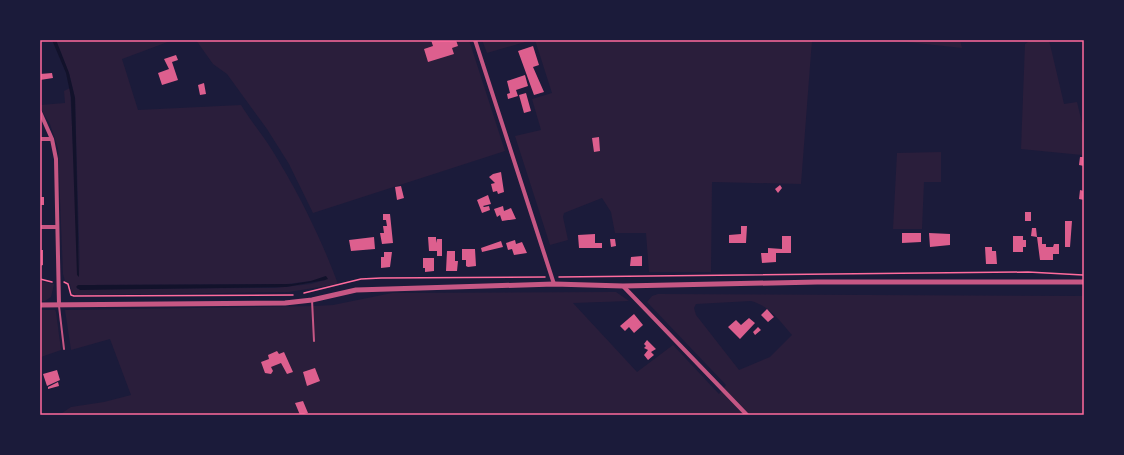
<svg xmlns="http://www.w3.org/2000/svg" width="1124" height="455" viewBox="0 0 1124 455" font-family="'Sofia Sans Condensed',sans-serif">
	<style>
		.green { fill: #2a1e3b; fill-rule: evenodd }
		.water { fill: #12122b }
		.building { fill: #dd5f8e }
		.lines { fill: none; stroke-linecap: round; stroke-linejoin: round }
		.path { stroke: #ff6b9d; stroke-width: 1.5 }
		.service { stroke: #c65784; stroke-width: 2 }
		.minor { stroke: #c65784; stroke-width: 4 }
		.tertiary { stroke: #c65784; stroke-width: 5 }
		.neatline { fill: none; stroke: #ff6b9d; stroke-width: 1.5 }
	</style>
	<rect width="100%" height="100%" fill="#1b1b3a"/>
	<path class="green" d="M 56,40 L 173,40 L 122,59 L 138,110 L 241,105 C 250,120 262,134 272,150 C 298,192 321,238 338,284 L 289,292 L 77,295 L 72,293 L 70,284 L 65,281 L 63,274 L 58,148 L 50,124 L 40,108 L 40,105 L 65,103 L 64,91 L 70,88 L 80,276 L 75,98 L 69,73 ZM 326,276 L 325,280 L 311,284 L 274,288 L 77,289 L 78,285 L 89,285 L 287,284 L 311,281 Z
		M 196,40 L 469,40 L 505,151 L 313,213 L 289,164 L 267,129 L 227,74 L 213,64 Z
		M 482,40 L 532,40 L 487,53 Z
		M 535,40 L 812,40 L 801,184 L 712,182 L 711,272 L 649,272 L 646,233 L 615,233 L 611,212 L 602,198 L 564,213 L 563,217 L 568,240 L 550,245 L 515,136 L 541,130 L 532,99 L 552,93 Z
		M 888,40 L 960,40 L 962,48 Z
		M 1031,40 L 1049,40 L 1064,104 L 1077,102 L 1083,127 L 1082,155 L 1021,149 L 1025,44 Z
		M 941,152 L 941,182 L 924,182 L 922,229 L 893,229 L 897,153 Z
		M 40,281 L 54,284 L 51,297 L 45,301 L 40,301 L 42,290 L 40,290 Z
		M 616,292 L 629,301 L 573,303 L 637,372 L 673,345 L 719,394 L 726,385 L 647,302 L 652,296 L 658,294 L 1084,296 L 1084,415 L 59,415 L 71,407 L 104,402 L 131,395 L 110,339 L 71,350 L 65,310 L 315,306 L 333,305 L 392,293 ZM 751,301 C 770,306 780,321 792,335 L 770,357 L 739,370 L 696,315 L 694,308 L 696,304 Z
		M 40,310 L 55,310 L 56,312 L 61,350 L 41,357 Z"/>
	<path class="water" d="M 52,40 L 56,40 L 69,73 L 75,98 L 79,277 L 77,275 L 71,97 L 66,73 Z
		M 326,276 L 328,279 L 325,280 L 286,287 L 80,290 L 76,287 L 78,285 L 89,285 L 292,284 L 311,281 Z"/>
	<path class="building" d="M 431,40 L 456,40 L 458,46 L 452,48 L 454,54 L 428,62 L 424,49 L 433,46 Z
		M 533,46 L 539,65 L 533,67 L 544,92 L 534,95 L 518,51 Z
		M 176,55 L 178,60 L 172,62 L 178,80 L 162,85 L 158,73 L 169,69 L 164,59 Z
		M 52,73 L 53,78 L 40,80 L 40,74 Z
		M 525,75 L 528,86 L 516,90 L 518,96 L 508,99 L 507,94 L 510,93 L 507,81 Z
		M 204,83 L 206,94 L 200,95 L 198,85 Z
		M 526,93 L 531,111 L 524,113 L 519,95 Z
		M 599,137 L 600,151 L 594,152 L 592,138 Z
		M 1080,157 L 1084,157 L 1084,166 L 1079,165 Z
		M 501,172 L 504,192 L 498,194 L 497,191 L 493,192 L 491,184 L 495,183 L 489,177 L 493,174 Z
		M 780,185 L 782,188 L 778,193 L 775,189 Z
		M 401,186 L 404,198 L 397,200 L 395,187 Z
		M 1080,190 L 1084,191 L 1084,200 L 1079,199 Z
		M 488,195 L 491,204 L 483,206 L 484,207 L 489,206 L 490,210 L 482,213 L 477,200 Z
		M 40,197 L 44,197 L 44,205 L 40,205 Z
		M 503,206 L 504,211 L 511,208 L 516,219 L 502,221 L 500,215 L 497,217 L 494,209 Z
		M 1025,212 L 1031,212 L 1031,221 L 1025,221 Z
		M 383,214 L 390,214 L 393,243 L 382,244 L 380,233 L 384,233 L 383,226 L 387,226 L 386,220 L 383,220 Z
		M 1065,221 L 1072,221 L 1070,247 L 1065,247 Z
		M 741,226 L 747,226 L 746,243 L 729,243 L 729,235 L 741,234 Z
		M 1032,228 L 1036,228 L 1037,237 L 1031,236 Z
		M 902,233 L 921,233 L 921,242 L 902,243 Z
		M 929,233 L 950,234 L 950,245 L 930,247 Z
		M 595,234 L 595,243 L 602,243 L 602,248 L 579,248 L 578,235 Z
		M 782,236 L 791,236 L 791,253 L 776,253 L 776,262 L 762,263 L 761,253 L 768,253 L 768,248 L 782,249 Z
		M 1013,236 L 1023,236 L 1023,240 L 1026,240 L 1026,247 L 1023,247 L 1023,252 L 1013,252 Z
		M 374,237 L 375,249 L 351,251 L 349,240 Z
		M 428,237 L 436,237 L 436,243 L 437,239 L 442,239 L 442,256 L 437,256 L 437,251 L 429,251 Z
		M 1037,237 L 1042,237 L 1042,244 L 1046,244 L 1046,247 L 1053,247 L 1054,244 L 1059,244 L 1059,254 L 1053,254 L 1053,260 L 1040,260 Z
		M 610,239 L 615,239 L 616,246 L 611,247 Z
		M 515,240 L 516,244 L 522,242 L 527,253 L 514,255 L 512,249 L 508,250 L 506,243 Z
		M 501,241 L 503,247 L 482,252 L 481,248 Z
		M 985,247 L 992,247 L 992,251 L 996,251 L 997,264 L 986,264 Z
		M 462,249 L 475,249 L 476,266 L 468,267 L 466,266 L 466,260 L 462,260 Z
		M 40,250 L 43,250 L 43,265 L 40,266 Z
		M 447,251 L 455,251 L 455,261 L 458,261 L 457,271 L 446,271 Z
		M 384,252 L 392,252 L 390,267 L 381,268 L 381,257 L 384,257 Z
		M 642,256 L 642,266 L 630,266 L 631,257 Z
		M 423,258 L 434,258 L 434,271 L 425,272 L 425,268 L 423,268 Z
		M 767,309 L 774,317 L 768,322 L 761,315 Z
		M 634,314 L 643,325 L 634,333 L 629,327 L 625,331 L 620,326 Z
		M 749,318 L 755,323 L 740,339 L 728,327 L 736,320 L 741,325 Z
		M 758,327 L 761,330 L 755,335 L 753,332 Z
		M 647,340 L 656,349 L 651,352 L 654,355 L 648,360 L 644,355 L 648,350 L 644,348 L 646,346 L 644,344 Z
		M 277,351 L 279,354 L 284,352 L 293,372 L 287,374 L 281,363 L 271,367 L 273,371 L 271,374 L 265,373 L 261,362 L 269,359 L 268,355 Z
		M 315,368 L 320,381 L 307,386 L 303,372 Z
		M 57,370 L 60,380 L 47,386 L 43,374 Z
		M 58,382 L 59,386 L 48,389 L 48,387 Z
		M 303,401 L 308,413 L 300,415 L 295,403 Z"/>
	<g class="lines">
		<path class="path" d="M 559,277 L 1028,272 L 1083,275
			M 40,279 L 52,282
			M 64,282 L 68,284 L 71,295 L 74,296 L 293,295
			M 304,293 L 361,279 L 381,278 L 545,277"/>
		<path class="service" d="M 312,300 L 314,341
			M 59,306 L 64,349"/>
		<path class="minor" d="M 475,40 L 554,284
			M 40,112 L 52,139 L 56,159 L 59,305
			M 40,139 L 52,139
			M 40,227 L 57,227
			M 623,286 L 747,415"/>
		<path class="tertiary" d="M 40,305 L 285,303 L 312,300 L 356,290 L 554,284 L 623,286 L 817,282 L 1084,282"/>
	</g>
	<rect width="1124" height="455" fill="none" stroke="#1b1b3a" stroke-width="82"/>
	<rect x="41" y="41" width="1042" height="373" class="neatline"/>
</svg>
